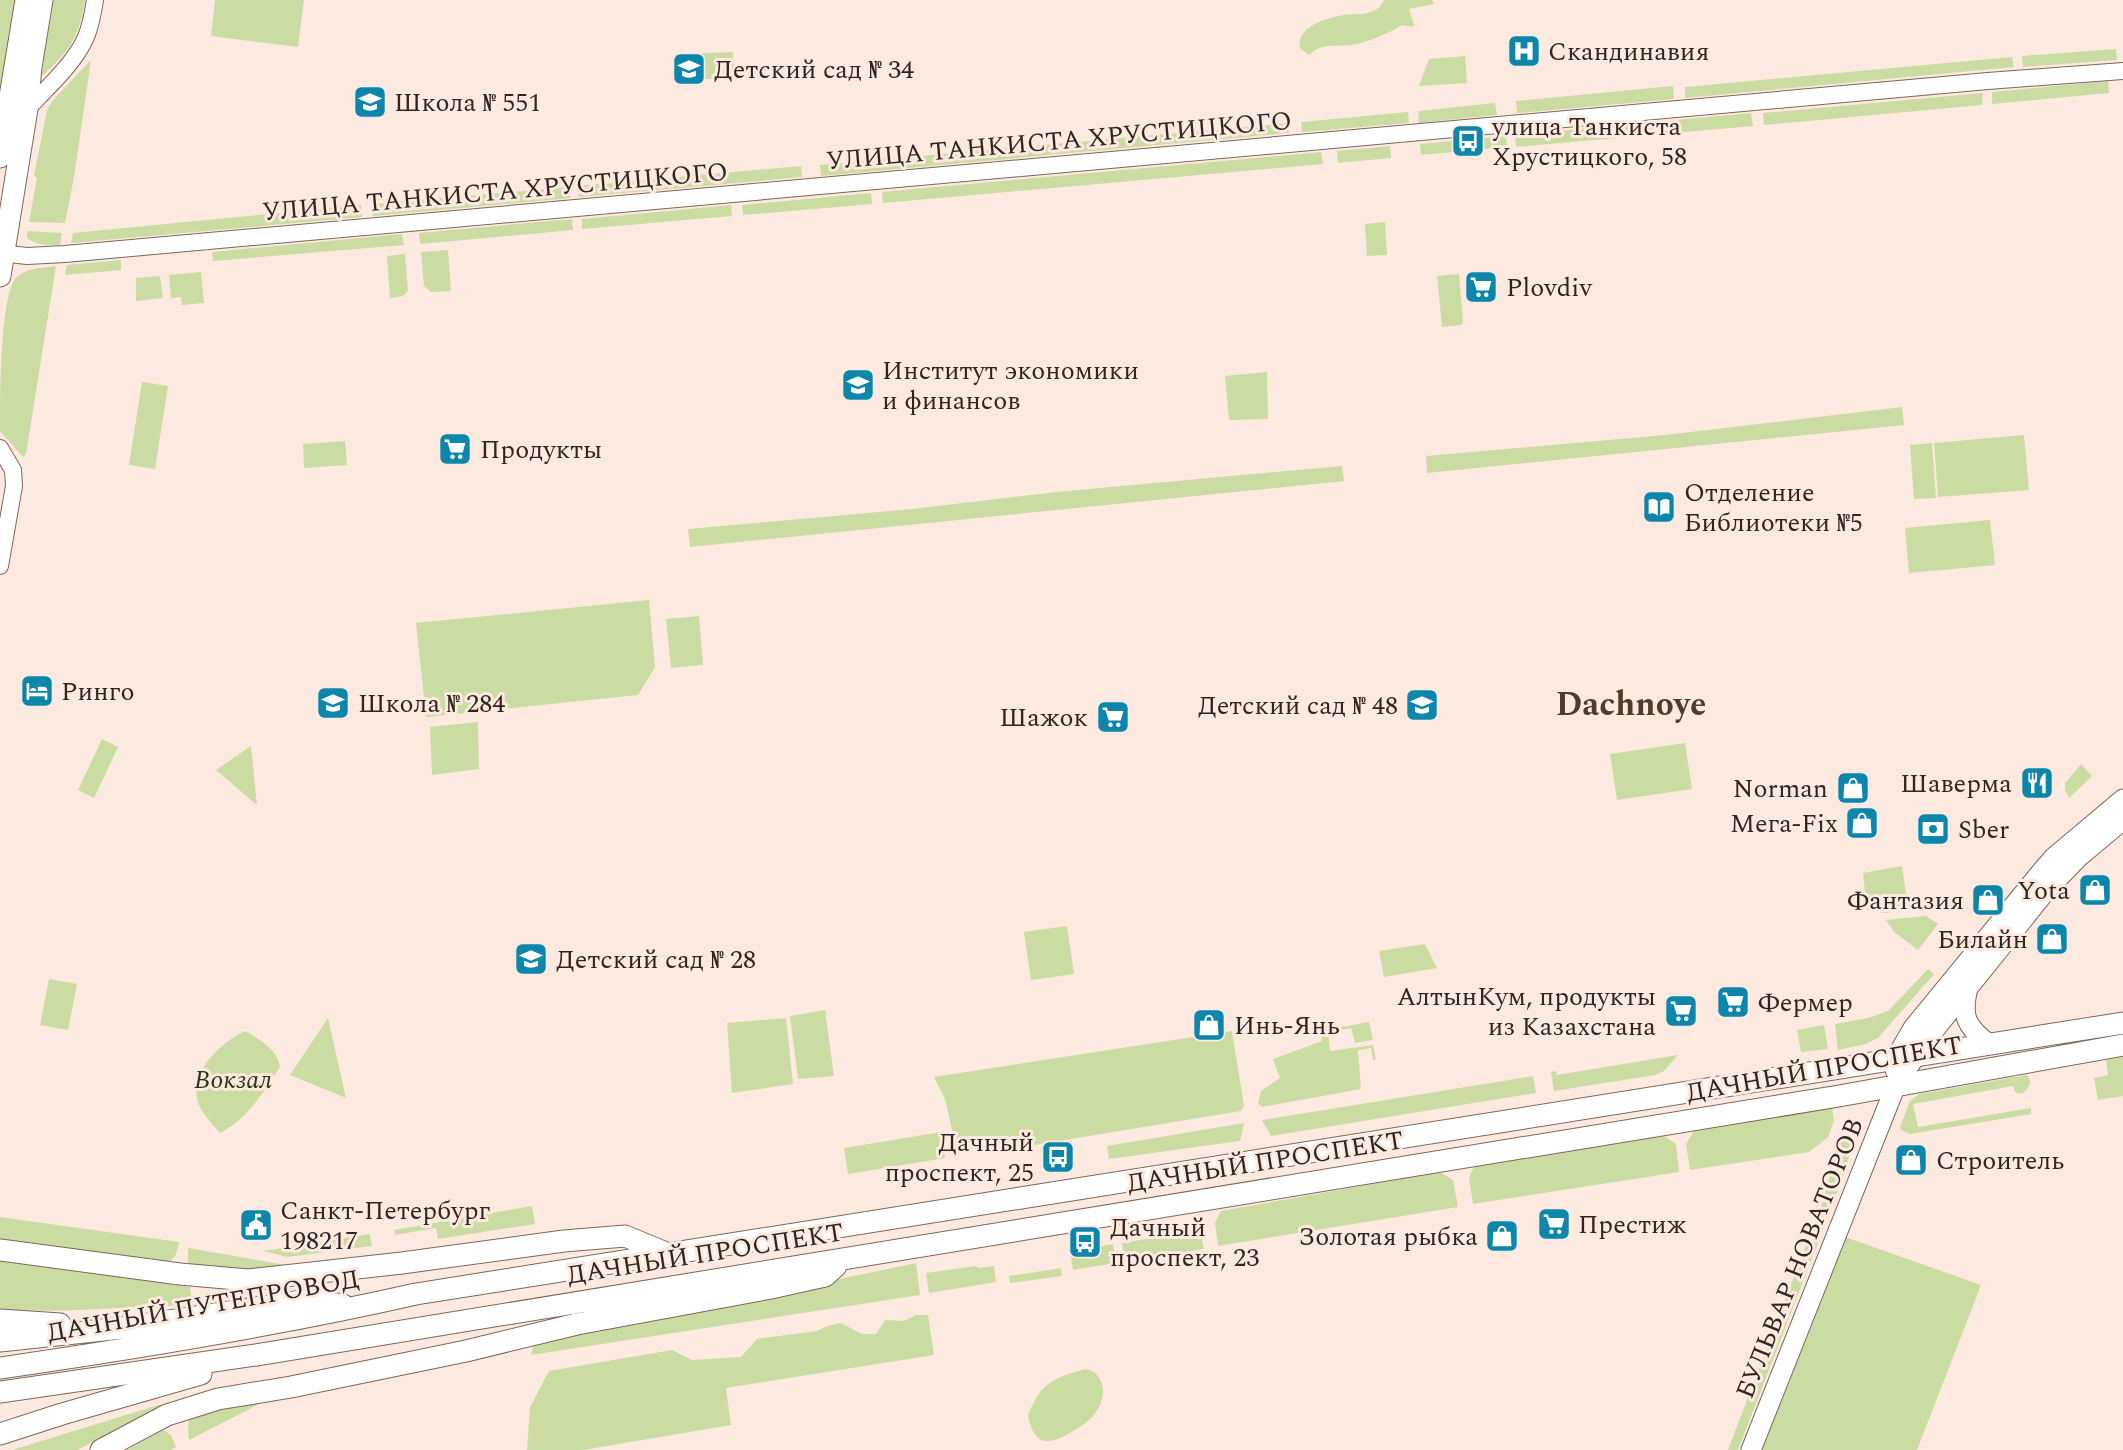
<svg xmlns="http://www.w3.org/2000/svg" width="2123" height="1450" viewBox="0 0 2123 1450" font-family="Spectral,serif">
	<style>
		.green { fill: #cbdca2 }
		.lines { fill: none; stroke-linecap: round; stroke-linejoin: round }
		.minor-casing { stroke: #7f6658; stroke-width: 18 }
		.tertiary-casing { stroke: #7f6658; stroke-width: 21 }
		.secondary-casing { stroke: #7f6658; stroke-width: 23 }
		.minor { stroke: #fff; stroke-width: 16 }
		.tertiary { stroke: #fff; stroke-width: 19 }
		.secondary { stroke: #fff; stroke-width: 21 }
		.labels { text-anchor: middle; stroke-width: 6; stroke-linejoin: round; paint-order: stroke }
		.poi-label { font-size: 26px; fill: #30251f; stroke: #fceae0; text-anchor: start }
		.street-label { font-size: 26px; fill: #30251f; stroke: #fceae0 }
		.park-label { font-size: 26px; font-style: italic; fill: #2e3714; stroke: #fceae0 }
		.district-label { font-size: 33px; font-weight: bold; fill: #523b2e; stroke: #fceae0 }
	</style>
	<rect width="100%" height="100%" fill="#fceae0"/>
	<path class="green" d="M 0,0 L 18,0 L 0,108 Z
		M 50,0 L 85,0 C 79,36 71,50 43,75 L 39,72 Z
		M 215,0 L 304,0 L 298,47 L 211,36 Z
		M 1384,0 L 1432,0 L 1434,4 L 1409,9 L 1414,25 L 1412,27 L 1402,25 C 1389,33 1375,39 1361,43 C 1343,49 1324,40 1309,55 L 1300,48 C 1296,26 1327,18 1344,15 C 1355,13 1367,16 1377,9 C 1380,7 1382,3 1384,0 Z
		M 2116,49 L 2117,60 L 2023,67 L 2022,56 Z
		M 733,52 L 734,78 L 679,80 L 678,54 Z
		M 1465,56 L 1467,83 L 1419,86 L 1429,59 Z
		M 2012,57 L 2014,67 L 1685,98 L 1685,87 Z
		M 91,60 L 74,177 L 65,223 L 29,222 L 37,178 L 34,175 L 47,110 L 53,100 Z
		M 2108,81 L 2109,93 L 1992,104 L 1992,92 Z
		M 1673,86 L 1674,99 L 1517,113 L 1516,101 Z
		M 1983,93 L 1982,105 L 1764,125 L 1763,113 Z
		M 1495,103 L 1497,115 L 1419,123 L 1418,111 Z
		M 1408,112 L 1409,123 L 1302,132 L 1301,122 Z
		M 1751,113 L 1753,126 L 1516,147 L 1515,135 Z
		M 1288,123 L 1289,133 L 821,176 L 820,165 Z
		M 1506,136 L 1507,147 L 1421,155 L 1420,144 Z
		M 1390,146 L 1391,158 L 1338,163 L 1337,151 Z
		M 1321,152 L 1323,164 L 883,203 L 882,192 Z
		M 801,166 L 802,177 L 579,197 L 578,186 Z
		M 569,187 L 570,198 L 373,216 L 372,204 Z
		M 871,193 L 872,204 L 743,215 L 742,205 Z
		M 361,205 L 362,217 L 71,243 L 73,233 Z
		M 731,205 L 732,216 L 582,229 L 582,219 Z
		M 572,219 L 573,230 L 420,244 L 419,233 Z
		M 1385,222 L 1387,255 L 1367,256 L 1365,224 Z
		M 27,231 L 62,233 L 60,245 C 47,245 38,246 27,238 Z
		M 402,234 L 404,245 L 213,261 L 212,252 Z
		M 448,250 L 451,291 L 431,292 L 424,286 L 421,252 Z
		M 405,254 L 408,291 L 403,296 L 390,298 L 387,256 Z
		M 121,260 L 121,270 L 65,275 L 67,265 Z
		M 56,266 L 26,454 L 23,457 L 0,431 C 0,399 0,301 15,279 C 24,268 42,268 56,266 Z
		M 201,272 L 204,303 L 182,305 L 181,297 L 171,298 L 169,275 Z
		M 1459,274 L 1463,322 L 1461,325 L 1442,327 L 1437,276 Z
		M 160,276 L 163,298 L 136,301 L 136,278 Z
		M 1267,372 L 1268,419 L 1229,420 L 1225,376 Z
		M 142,382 L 168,386 L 155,469 L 129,465 Z
		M 1902,407 L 1904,425 L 1427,473 L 1426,456 L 1665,435 Z
		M 2024,435 L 2029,490 L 1938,497 L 1934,443 Z
		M 345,441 L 347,465 L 304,468 L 303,444 Z
		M 1932,443 L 1936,498 L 1914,499 L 1910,445 Z
		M 1342,466 L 1344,481 L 690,547 L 688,529 L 912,509 L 1056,492 Z
		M 1990,520 L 1995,565 L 1909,573 L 1905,528 Z
		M 649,600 L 655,667 L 638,695 L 426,717 L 416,623 Z
		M 699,616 L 703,665 L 671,668 L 666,619 Z
		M 478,722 L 479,769 L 432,775 L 430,727 Z
		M 102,739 L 118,747 L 94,798 L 78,790 Z
		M 1685,743 L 1692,789 L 1617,800 L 1610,754 Z
		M 251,746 L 257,805 L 216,770 Z
		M 2081,764 L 2092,776 L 2069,798 L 2065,790 L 2065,783 Z
		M 1902,866 L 1908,910 L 1885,913 L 1867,910 L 1863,873 Z
		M 1926,916 L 1938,924 L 1918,950 L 1894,932 L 1886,920 Z
		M 1067,926 L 1074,974 L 1031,980 L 1024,932 Z
		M 1425,944 L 1437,968 L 1384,977 L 1379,951 Z
		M 1928,969 L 1934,974 L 1878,1038 L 1866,1044 L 1838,1050 L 1835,1024 L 1868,1018 L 1888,1011 Z
		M 49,979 L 77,984 L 68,1030 L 40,1025 Z
		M 825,1010 L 834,1076 L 798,1079 L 790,1016 Z
		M 328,1018 L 346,1098 L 290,1075 Z
		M 786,1018 L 793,1084 L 732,1093 L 727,1023 Z
		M 1369,1022 L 1373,1040 L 1355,1043 L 1351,1028 L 1328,1032 L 1330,1051 L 1373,1045 L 1376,1060 L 1373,1060 L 1371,1048 L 1358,1050 L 1361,1089 L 1262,1107 L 1258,1103 L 1261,1091 L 1280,1078 L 1273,1059 L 1322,1041 L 1321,1031 Z
		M 1824,1025 L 1828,1049 L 1801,1052 L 1797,1030 Z
		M 245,1031 C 259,1039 278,1050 280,1067 C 263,1092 248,1119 220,1133 C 213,1124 201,1113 198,1102 C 189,1072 220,1043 245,1031 Z
		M 1232,1031 L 1244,1106 L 1241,1111 L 1022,1147 L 1006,1144 L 957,1151 L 945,1099 L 934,1077 Z
		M 1678,1055 L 1664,1071 L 1655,1075 L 1554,1091 L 1551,1072 L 1556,1071 L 1557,1075 Z
		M 2123,1057 L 2123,1096 L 2098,1100 L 2094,1078 L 2108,1075 L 2106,1060 Z
		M 2027,1075 C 2034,1083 2028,1088 2022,1094 L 2015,1092 L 2013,1086 L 1913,1104 L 1918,1127 L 2031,1108 L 2031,1114 L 1910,1134 L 1901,1130 L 1900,1127 L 1910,1101 L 1919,1094 Z
		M 1533,1076 L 1536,1093 L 1271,1136 L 1262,1120 Z
		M 1832,1107 L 1834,1121 L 1828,1137 L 1809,1152 L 1690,1170 L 1686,1144 L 1694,1131 Z
		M 1244,1123 L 1240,1141 L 1109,1159 L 1107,1146 Z
		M 941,1132 L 945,1158 L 848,1174 L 844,1148 Z
		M 1663,1135 L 1676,1144 L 1679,1172 L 1473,1204 L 1469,1178 L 1474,1166 Z
		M 1855,1140 L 1833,1204 L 1738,1450 L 1728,1450 L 1823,1201 L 1839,1142 Z
		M 1440,1172 L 1453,1180 L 1458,1207 L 1218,1246 L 1215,1223 L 1221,1211 Z
		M 532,1206 L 535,1224 L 438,1239 L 436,1228 L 395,1235 L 394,1230 Z
		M 0,1217 L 179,1242 C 177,1252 176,1260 165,1263 L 0,1239 Z
		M 1200,1230 L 1204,1249 L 1125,1262 L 1122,1243 Z
		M 370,1234 L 372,1246 L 288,1257 L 263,1251 Z
		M 1845,1237 L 1981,1285 L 1917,1450 L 1762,1450 Z
		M 1113,1244 L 1116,1263 L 1073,1270 L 1070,1251 Z
		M 188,1248 L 286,1265 L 249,1271 L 188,1264 Z
		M 0,1260 L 190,1287 L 192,1305 C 128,1306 64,1314 0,1309 Z
		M 916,1263 L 920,1295 L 531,1355 L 534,1343 Z
		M 976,1266 L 978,1268 L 994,1266 L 996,1282 L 929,1293 L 926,1273 Z
		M 1061,1268 L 1062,1276 L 1010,1283 L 1009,1276 Z
		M 916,1315 L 928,1315 L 934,1355 L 726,1388 L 731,1425 L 583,1450 L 527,1450 L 530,1407 L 549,1371 L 672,1350 L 692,1360 L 741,1357 L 757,1339 L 817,1331 L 827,1326 L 841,1323 L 862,1334 L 876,1334 L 885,1320 L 904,1321 Z
		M 1085,1369 C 1106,1372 1107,1397 1096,1412 C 1090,1421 1080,1427 1070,1433 C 1045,1447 1034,1444 1028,1415 C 1041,1382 1054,1378 1085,1369 Z
		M 205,1394 L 147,1414 L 77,1450 L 12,1450 L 155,1406 Z
		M 279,1394 L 189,1440 L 188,1430 L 189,1419 L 219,1406 Z
		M 164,1430 L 171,1435 L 176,1447 L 171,1450 L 127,1450 Z"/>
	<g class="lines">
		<defs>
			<path id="minor" d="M 27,109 C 46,89 75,63 86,37 C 91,25 93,13 95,0
				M 0,253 L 27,256 L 65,254 L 1988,81 L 2123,71
				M 0,448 L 13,470 L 14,486 L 0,566"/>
			<path id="tertiary" d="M 1968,988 C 1961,1016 1966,1027 1989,1044
				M 1895,1070 L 1895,1059 L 1913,1028 L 2041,872 L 2054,857 L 2123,799
				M 1751,1450 L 1896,1085 L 1928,1038 L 2046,891 L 2079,857 L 2123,820"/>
			<path id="secondary" d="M 0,157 L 26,0
				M 0,276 L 27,109 L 31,67 L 42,0
				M 0,1250 L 180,1274 L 248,1280 L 402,1263 L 564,1241 L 625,1236 L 666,1253
				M 0,1320 L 60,1324
				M 0,1341 L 122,1328 L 308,1300 L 343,1305
				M 0,1368 C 139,1348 279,1325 416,1294 C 985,1203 1554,1112 2123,1023
				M 0,1392 L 256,1355 L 1839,1096 L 2123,1045
				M 0,1434 L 62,1414 L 201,1374
				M 101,1450 L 167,1415 L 218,1399 L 291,1387 L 466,1351 L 577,1324 L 771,1288 L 825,1276 L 836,1266"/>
		</defs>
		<use href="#minor" class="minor-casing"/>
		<use href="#tertiary" class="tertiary-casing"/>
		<use href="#secondary" class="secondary-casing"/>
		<use href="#minor" class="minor"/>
		<use href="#tertiary" class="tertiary"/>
		<use href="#secondary" class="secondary"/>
	</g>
	<defs>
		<symbol id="hospital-square" viewBox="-11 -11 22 22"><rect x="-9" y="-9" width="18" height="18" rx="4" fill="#0c86aa" stroke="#fceae0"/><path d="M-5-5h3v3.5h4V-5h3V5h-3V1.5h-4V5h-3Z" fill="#fff"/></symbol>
		<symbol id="school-square" viewBox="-11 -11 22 22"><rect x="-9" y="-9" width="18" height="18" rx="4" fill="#0c86aa" stroke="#fceae0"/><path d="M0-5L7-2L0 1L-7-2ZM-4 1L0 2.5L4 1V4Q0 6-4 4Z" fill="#fff"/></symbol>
		<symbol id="bus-square" viewBox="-11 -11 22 22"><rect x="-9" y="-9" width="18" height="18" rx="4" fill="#0c86aa" stroke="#fceae0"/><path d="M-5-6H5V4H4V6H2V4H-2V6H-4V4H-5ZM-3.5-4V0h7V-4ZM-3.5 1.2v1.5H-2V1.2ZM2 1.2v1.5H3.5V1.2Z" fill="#fff"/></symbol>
		<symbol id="supermarket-square" viewBox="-11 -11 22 22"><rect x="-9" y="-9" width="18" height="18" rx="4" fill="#0c86aa" stroke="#fceae0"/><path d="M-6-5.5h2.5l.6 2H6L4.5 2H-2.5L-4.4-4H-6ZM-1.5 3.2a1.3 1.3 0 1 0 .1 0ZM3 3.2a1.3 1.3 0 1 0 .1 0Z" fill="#fff"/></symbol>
		<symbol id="university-square" viewBox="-11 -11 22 22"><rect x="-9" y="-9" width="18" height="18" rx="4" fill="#0c86aa" stroke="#fceae0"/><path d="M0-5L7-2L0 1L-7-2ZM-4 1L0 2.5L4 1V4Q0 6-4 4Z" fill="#fff"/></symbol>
		<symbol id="library-square" viewBox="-11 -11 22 22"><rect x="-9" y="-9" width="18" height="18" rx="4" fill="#0c86aa" stroke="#fceae0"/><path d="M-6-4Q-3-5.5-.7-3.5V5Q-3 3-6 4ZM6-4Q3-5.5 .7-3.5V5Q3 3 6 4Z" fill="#fff"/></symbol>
		<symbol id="hotel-square" viewBox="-11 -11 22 22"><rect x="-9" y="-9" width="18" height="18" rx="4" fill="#0c86aa" stroke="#fceae0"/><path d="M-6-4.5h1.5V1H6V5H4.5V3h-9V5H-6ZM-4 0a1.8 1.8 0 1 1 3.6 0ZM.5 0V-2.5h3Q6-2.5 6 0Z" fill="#fff"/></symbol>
		<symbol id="restaurant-square" viewBox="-11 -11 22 22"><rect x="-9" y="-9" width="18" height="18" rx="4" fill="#0c86aa" stroke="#fceae0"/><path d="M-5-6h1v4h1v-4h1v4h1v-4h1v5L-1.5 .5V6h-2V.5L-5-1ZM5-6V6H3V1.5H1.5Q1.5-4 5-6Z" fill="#fff"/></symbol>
		<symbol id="shop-square" viewBox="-11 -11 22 22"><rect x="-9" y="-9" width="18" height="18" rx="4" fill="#0c86aa" stroke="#fceae0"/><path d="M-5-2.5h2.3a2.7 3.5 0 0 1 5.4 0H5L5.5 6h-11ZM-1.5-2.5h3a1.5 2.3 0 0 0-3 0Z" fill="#fff"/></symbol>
		<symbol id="bank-square" viewBox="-11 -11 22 22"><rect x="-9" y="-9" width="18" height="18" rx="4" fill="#0c86aa" stroke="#fceae0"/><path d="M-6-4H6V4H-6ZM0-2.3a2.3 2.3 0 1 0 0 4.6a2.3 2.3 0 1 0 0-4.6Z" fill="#fff"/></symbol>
		<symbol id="civic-square" viewBox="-11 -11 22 22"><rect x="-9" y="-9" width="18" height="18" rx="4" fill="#0c86aa" stroke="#fceae0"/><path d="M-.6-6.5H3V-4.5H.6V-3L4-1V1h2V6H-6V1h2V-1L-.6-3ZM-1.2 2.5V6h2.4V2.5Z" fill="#fff"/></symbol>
	</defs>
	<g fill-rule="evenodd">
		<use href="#hospital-square" x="1505" y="32" width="38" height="38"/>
		<use href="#school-square" x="670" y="50" width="38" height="38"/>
		<use href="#school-square" x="351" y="83" width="38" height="38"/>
		<use href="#bus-square" x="1449" y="122" width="38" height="38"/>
		<use href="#supermarket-square" x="1462" y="268" width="38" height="38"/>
		<use href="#university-square" x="839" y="366" width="38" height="38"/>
		<use href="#supermarket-square" x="436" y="430" width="38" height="38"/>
		<use href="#library-square" x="1640" y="488" width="38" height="38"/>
		<use href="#hotel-square" x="18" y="672" width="38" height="38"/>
		<use href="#school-square" x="314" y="684" width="38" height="38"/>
		<use href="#school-square" x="1403" y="686" width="38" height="38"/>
		<use href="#supermarket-square" x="1094" y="698" width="38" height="38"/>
		<use href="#restaurant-square" x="2018" y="764" width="38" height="38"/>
		<use href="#shop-square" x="1834" y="769" width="38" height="38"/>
		<use href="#shop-square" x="1843" y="804" width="38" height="38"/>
		<use href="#bank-square" x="1914" y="810" width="38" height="38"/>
		<use href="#shop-square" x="2076" y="871" width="38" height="38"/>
		<use href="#shop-square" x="1969" y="881" width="38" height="38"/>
		<use href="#shop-square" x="2033" y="920" width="38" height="38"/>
		<use href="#school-square" x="512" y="940" width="38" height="38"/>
		<use href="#supermarket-square" x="1714" y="983" width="38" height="38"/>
		<use href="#supermarket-square" x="1662" y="992" width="38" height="38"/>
		<use href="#shop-square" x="1190" y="1006" width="38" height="38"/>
		<use href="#bus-square" x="1039" y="1138" width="38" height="38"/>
		<use href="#shop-square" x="1892" y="1141" width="38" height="38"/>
		<use href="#supermarket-square" x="1535" y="1205" width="38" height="38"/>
		<use href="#civic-square" x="237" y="1206" width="38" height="38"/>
		<use href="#shop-square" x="1483" y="1217" width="38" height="38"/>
		<use href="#bus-square" x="1066" y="1223" width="38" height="38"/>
	</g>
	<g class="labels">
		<g class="poi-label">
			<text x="1548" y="60">Скандинавия</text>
			<text x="714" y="78">Детский сад № 34</text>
			<text x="394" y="111">Школа № 551</text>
			<text x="1492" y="135">улица Танкиста<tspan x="1492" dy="30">Хрустицкого, 58</tspan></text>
			<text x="1506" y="296">Plovdiv</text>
			<text x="882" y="379">Институт экономики<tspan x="882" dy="30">и финансов</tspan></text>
			<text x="480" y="458">Продукты</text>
			<text x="1684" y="501">Отделение<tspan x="1684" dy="30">Библиотеки №5</tspan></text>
			<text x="61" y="700">Ринго</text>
			<text x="358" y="712">Школа № 284</text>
			<text x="1398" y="714" text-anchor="end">Детский сад № 48</text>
			<text x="1088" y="726" text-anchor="end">Шажок</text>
			<text x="2012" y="792" text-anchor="end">Шаверма</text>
			<text x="1828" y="797" text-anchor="end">Norman</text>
			<text x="1838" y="832" text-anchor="end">Мега-Fix</text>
			<text x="1958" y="838">Sber</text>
			<text x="2070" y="899" text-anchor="end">Yota</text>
			<text x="1964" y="909" text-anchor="end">Фантазия</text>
			<text x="2028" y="948" text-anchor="end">Билайн</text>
			<text x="556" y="968">Детский сад № 28</text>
			<text x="1656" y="1005" text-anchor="end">АлтынКум, продукты<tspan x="1656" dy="30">из Казахстана</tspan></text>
			<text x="1758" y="1011">Фермер</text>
			<text x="1234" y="1034">Инь-Янь</text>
			<text x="1034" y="1151" text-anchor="end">Дачный<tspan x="1034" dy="30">проспект, 25</tspan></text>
			<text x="1936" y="1169">Строитель</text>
			<text x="280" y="1219">Санкт-Петербург<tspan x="280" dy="30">198217</tspan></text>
			<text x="1578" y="1233">Престиж</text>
			<text x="1110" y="1236">Дачный<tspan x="1110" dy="30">проспект, 23</tspan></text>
			<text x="1478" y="1245" text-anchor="end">Золотая рыбка</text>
		</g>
		<g class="street-label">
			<text transform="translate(1059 140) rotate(-5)" y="9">УЛИЦА ТАНКИСТА ХРУСТИЦКОГО</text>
			<text transform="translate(495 191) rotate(-5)" y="9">УЛИЦА ТАНКИСТА ХРУСТИЦКОГО</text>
			<text transform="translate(1824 1068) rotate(-10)" y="9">ДАЧНЫЙ ПРОСПЕКТ</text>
			<text transform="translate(1265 1161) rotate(-9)" y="9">ДАЧНЫЙ ПРОСПЕКТ</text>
			<text transform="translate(705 1253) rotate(-9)" y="9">ДАЧНЫЙ ПРОСПЕКТ</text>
			<text transform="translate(1799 1258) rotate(-68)" y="9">БУЛЬВАР НОВАТОРОВ</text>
			<text transform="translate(203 1305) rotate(-10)" y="9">ДАЧНЫЙ ПУТЕПРОВОД</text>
		</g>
		<g class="park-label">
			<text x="233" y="1088">Вокзал</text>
		</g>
		<g class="district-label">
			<text x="1631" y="715">Dachnoye</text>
		</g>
	</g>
</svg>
